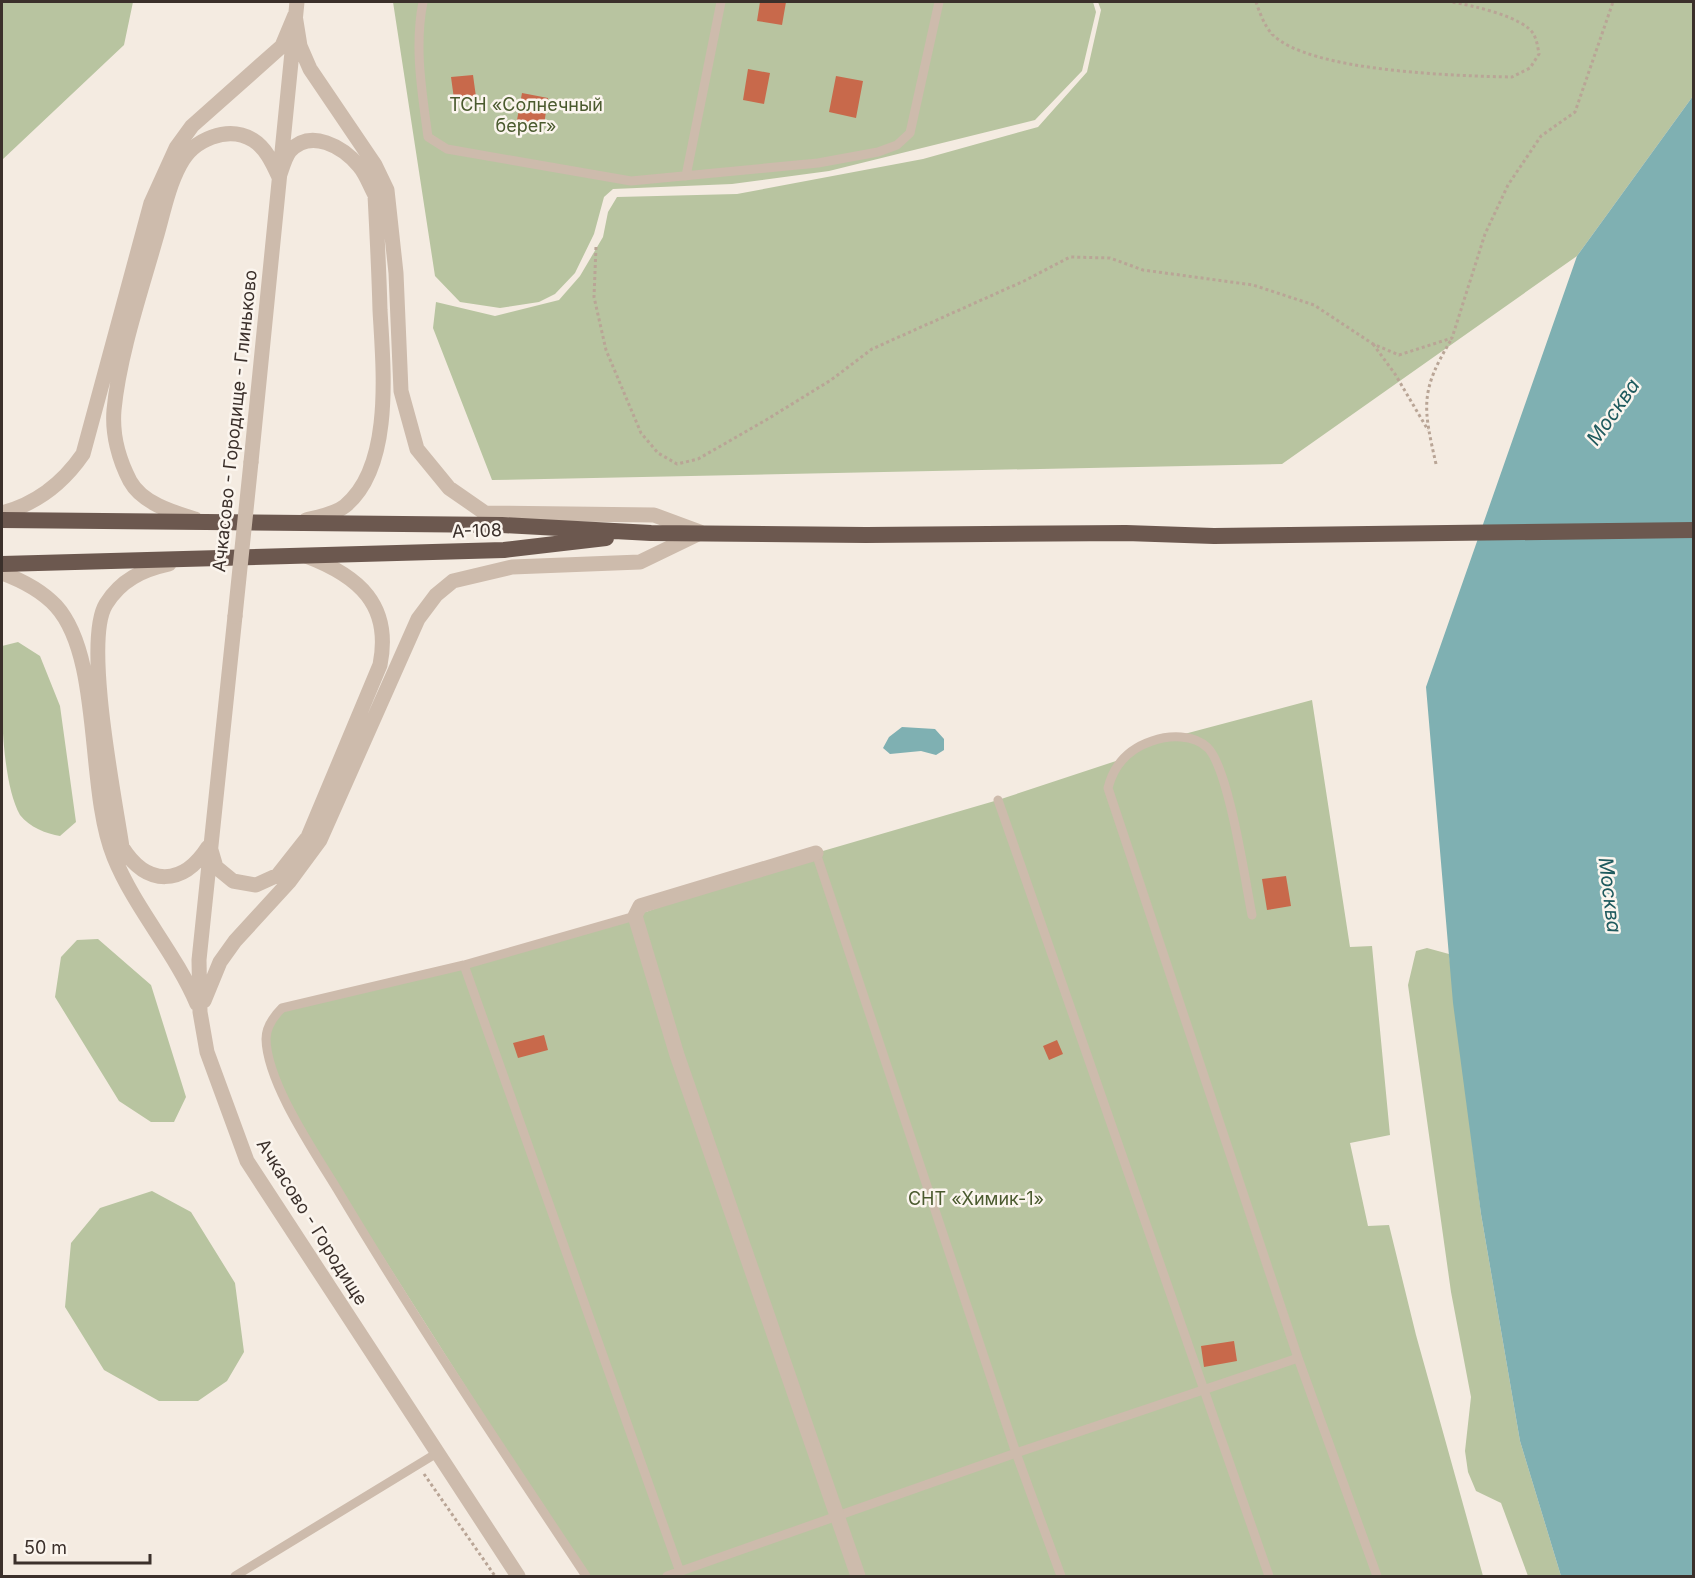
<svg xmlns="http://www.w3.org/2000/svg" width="1695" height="1578" viewBox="0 0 1695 1578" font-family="Inter,sans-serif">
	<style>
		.green { fill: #b8c4a0 }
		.water { fill: #7fb0b2 }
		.building { fill: #c8694b }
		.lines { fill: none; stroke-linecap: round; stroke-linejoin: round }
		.path { stroke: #b9a596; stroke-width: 3; stroke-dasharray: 3 3; stroke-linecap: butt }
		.service { stroke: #cdbbac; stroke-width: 9 }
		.minor { stroke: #cdbbac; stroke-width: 15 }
		.tertiary { stroke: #cdbbac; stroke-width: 15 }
		.trunk { stroke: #6c584f; stroke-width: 16 }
		.tertiary-bridge { stroke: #cdbbac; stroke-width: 15 }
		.labels { text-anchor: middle; stroke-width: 5; stroke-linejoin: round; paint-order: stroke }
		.park-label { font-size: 18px; fill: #4a5a2e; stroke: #fbf5ee }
		.street-label { font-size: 18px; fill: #3b302b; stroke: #fbf5ee }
		.water-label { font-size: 20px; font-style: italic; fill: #1f5a5e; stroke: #fbf5ee }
	</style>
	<rect width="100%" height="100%" fill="#f4ebe1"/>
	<path class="green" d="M 2,2 L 133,2 L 124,45 L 2,160 Z
		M 393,2 L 1093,2 L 1096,12 L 1082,71 L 1035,120 L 829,171 L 732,184 L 613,189 L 604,197 L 594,234 L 575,273 L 555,294 L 539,302 L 500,308 L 460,302 L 435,276 Z
		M 1098,2 L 1693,2 L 1693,96 L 1577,256 L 1282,464 L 492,480 L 433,328 L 436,302 L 495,316 L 559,300 L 580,276 L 603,237 L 608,212 L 617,197 L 737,194 L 923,159 L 1038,127 L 1087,72 L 1101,10 Z
		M 18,642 L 40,656 L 60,706 L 76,822 L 60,836 C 47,834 29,827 20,815 C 0,779 1,693 2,646 Z
		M 1312,700 L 1350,947 L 1372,946 L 1390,1135 L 1350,1143 L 1368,1226 L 1389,1225 L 1416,1335 L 1483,1576 L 586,1576 L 294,1117 L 272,1068 L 266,1038 L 282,1008 L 464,965 L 634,916 L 816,853 L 998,800 L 1122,759 L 1139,746 Z
		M 98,939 L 151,985 L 186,1097 L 174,1122 L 151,1122 L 119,1101 L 55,997 L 61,957 L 77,940 Z
		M 1427,948 L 1449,954 L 1481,1214 L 1520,1441 L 1561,1576 L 1528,1576 L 1501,1503 L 1476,1491 L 1468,1472 L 1465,1451 L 1471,1397 L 1451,1292 L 1408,985 L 1416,951 Z
		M 152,1191 L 191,1212 L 235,1283 L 244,1352 L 227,1381 L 198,1401 L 159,1401 L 104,1370 L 65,1307 L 71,1243 L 100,1208 Z"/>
	<path class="water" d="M 1693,96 L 1693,1576 L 1561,1576 L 1520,1441 L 1481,1214 L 1453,1003 L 1426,687 L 1577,256 Z
		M 902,727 L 935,729 L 944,739 L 944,750 L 936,755 L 921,751 L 890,754 L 883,748 L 889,737 Z"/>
	<path class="building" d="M 760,2 L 786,2 L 782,25 L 757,21 Z
		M 748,69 L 770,73 L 764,104 L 743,100 Z
		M 473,75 L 476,97 L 454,99 L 451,77 Z
		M 836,76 L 863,81 L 856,118 L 829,112 Z
		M 522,93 L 548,98 L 544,125 L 517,120 Z
		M 1286,876 L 1291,906 L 1267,910 L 1262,879 Z
		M 544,1035 L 548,1050 L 518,1058 L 513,1043 Z
		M 1057,1040 L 1063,1054 L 1049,1060 L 1043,1046 Z
		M 1234,1341 L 1237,1361 L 1204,1367 L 1201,1346 Z"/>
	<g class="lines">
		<path class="path" d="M 1256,2 C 1259,11 1265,27 1272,34 C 1308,72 1460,76 1512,77 L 1530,68 L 1539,54 C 1538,48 1537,41 1534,35 C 1525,17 1471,5 1451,2
			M 596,247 L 594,297 L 606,350 L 641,433 L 658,453 L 677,464 L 698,459 L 766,420 L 831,380 L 872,349 L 1024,281 L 1070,257 L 1110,258 L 1143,270 L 1253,285 L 1314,305 L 1373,344 L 1399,355 L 1452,338 L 1485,234 L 1508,185 L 1541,136 L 1575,112 L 1613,2
			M 1373,344 L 1395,374 L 1428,430
			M 1436,464 C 1423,407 1420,391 1451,340
			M 424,1474 L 495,1576"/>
		<path class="service" d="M 423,2 C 414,47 422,92 428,137 L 447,149 L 631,181 L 818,163 L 878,152 L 897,145 L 910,133 L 939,2
			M 686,176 L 721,2
			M 998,800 L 1269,1576
			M 816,853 L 1016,1453 L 1061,1576
			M 1252,915 C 1245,880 1229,770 1208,748 C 1194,734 1169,735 1152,741 C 1128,749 1114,764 1108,788 L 1298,1358 L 1377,1576
			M 464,965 L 680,1572
			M 235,1576 L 437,1453
			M 586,1576 C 502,1450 418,1324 340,1194 C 316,1154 267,1084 266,1039 C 266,1026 274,1016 282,1008 L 464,965 L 635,916
			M 667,1576 L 1016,1453 L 1298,1358"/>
		<path class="minor" d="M 816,853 L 640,906 L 635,916 L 677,1055 L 858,1576"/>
		<path class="tertiary" d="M 295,15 L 300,46 L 310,69 L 375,165 L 387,190 L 396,273 L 401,391 L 417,449 L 449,488 L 485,513 L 654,515 L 700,532
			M 279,177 C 282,169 285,157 290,151 C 311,128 343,147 359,166 C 366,174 370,186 375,195 C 377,233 379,271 380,310 C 383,366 394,466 345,506 C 335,514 318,517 306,520
			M 251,462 L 297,2
			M 2,513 C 36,504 63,483 83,454 L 151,203 L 176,148 L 192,126 L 282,46 L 295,15
			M 195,519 C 172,512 142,503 130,481 C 119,460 112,434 114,410 C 119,356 141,291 156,238 C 163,214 168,187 180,165 C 193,139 228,125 253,140 C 266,148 273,164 279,177
			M 169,564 C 142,570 121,580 106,604 C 83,641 115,799 122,847 C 147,887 183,886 208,847
			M 2,573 C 21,580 41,590 56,606 C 103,658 86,790 114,857 C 135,909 175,952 197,1004
			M 235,616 L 199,960 L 200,1012 L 207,1052 L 247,1161 L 518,1576
			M 211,850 L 216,867 L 233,881 L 256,885 L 278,875 L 308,837 L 380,665 C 392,605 359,576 306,556
			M 204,1001 L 220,962 L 235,941 L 289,882 L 320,840 L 418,619 L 436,595 L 453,581 L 512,567 L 640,562 L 700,533"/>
		<path class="trunk" d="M 2,520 L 502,525 L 651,533 L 866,535 L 1126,533 L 1214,536 L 1694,530
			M 2,564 L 504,550 L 606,538"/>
		<path class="tertiary-bridge" d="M 235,616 L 251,462"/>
	</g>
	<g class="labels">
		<g class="park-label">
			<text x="526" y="111">ТСН «Солнечный<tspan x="526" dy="21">берег»</tspan></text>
			<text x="976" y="1205">СНТ «Химик-1»</text>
		</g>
		<g class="street-label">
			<text transform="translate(235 421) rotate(-84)" y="6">Ачкасово - Городище - Глиньково</text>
			<text transform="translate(477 531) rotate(-2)" y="6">А-108</text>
			<text transform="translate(312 1222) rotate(58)" y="6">Ачкасово - Городище</text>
		</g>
		<g class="water-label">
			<text transform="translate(1613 412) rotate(-55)" y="7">Москва</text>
			<text transform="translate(1610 895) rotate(83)" y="7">Москва</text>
		</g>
	</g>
	<rect width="1695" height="1578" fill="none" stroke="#3b302b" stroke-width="6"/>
	<path d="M15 1554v9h135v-9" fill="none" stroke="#3b302b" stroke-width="3"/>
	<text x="24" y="1554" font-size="18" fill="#3b302b" stroke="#fbf5ee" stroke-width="4.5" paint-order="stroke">50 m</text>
</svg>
